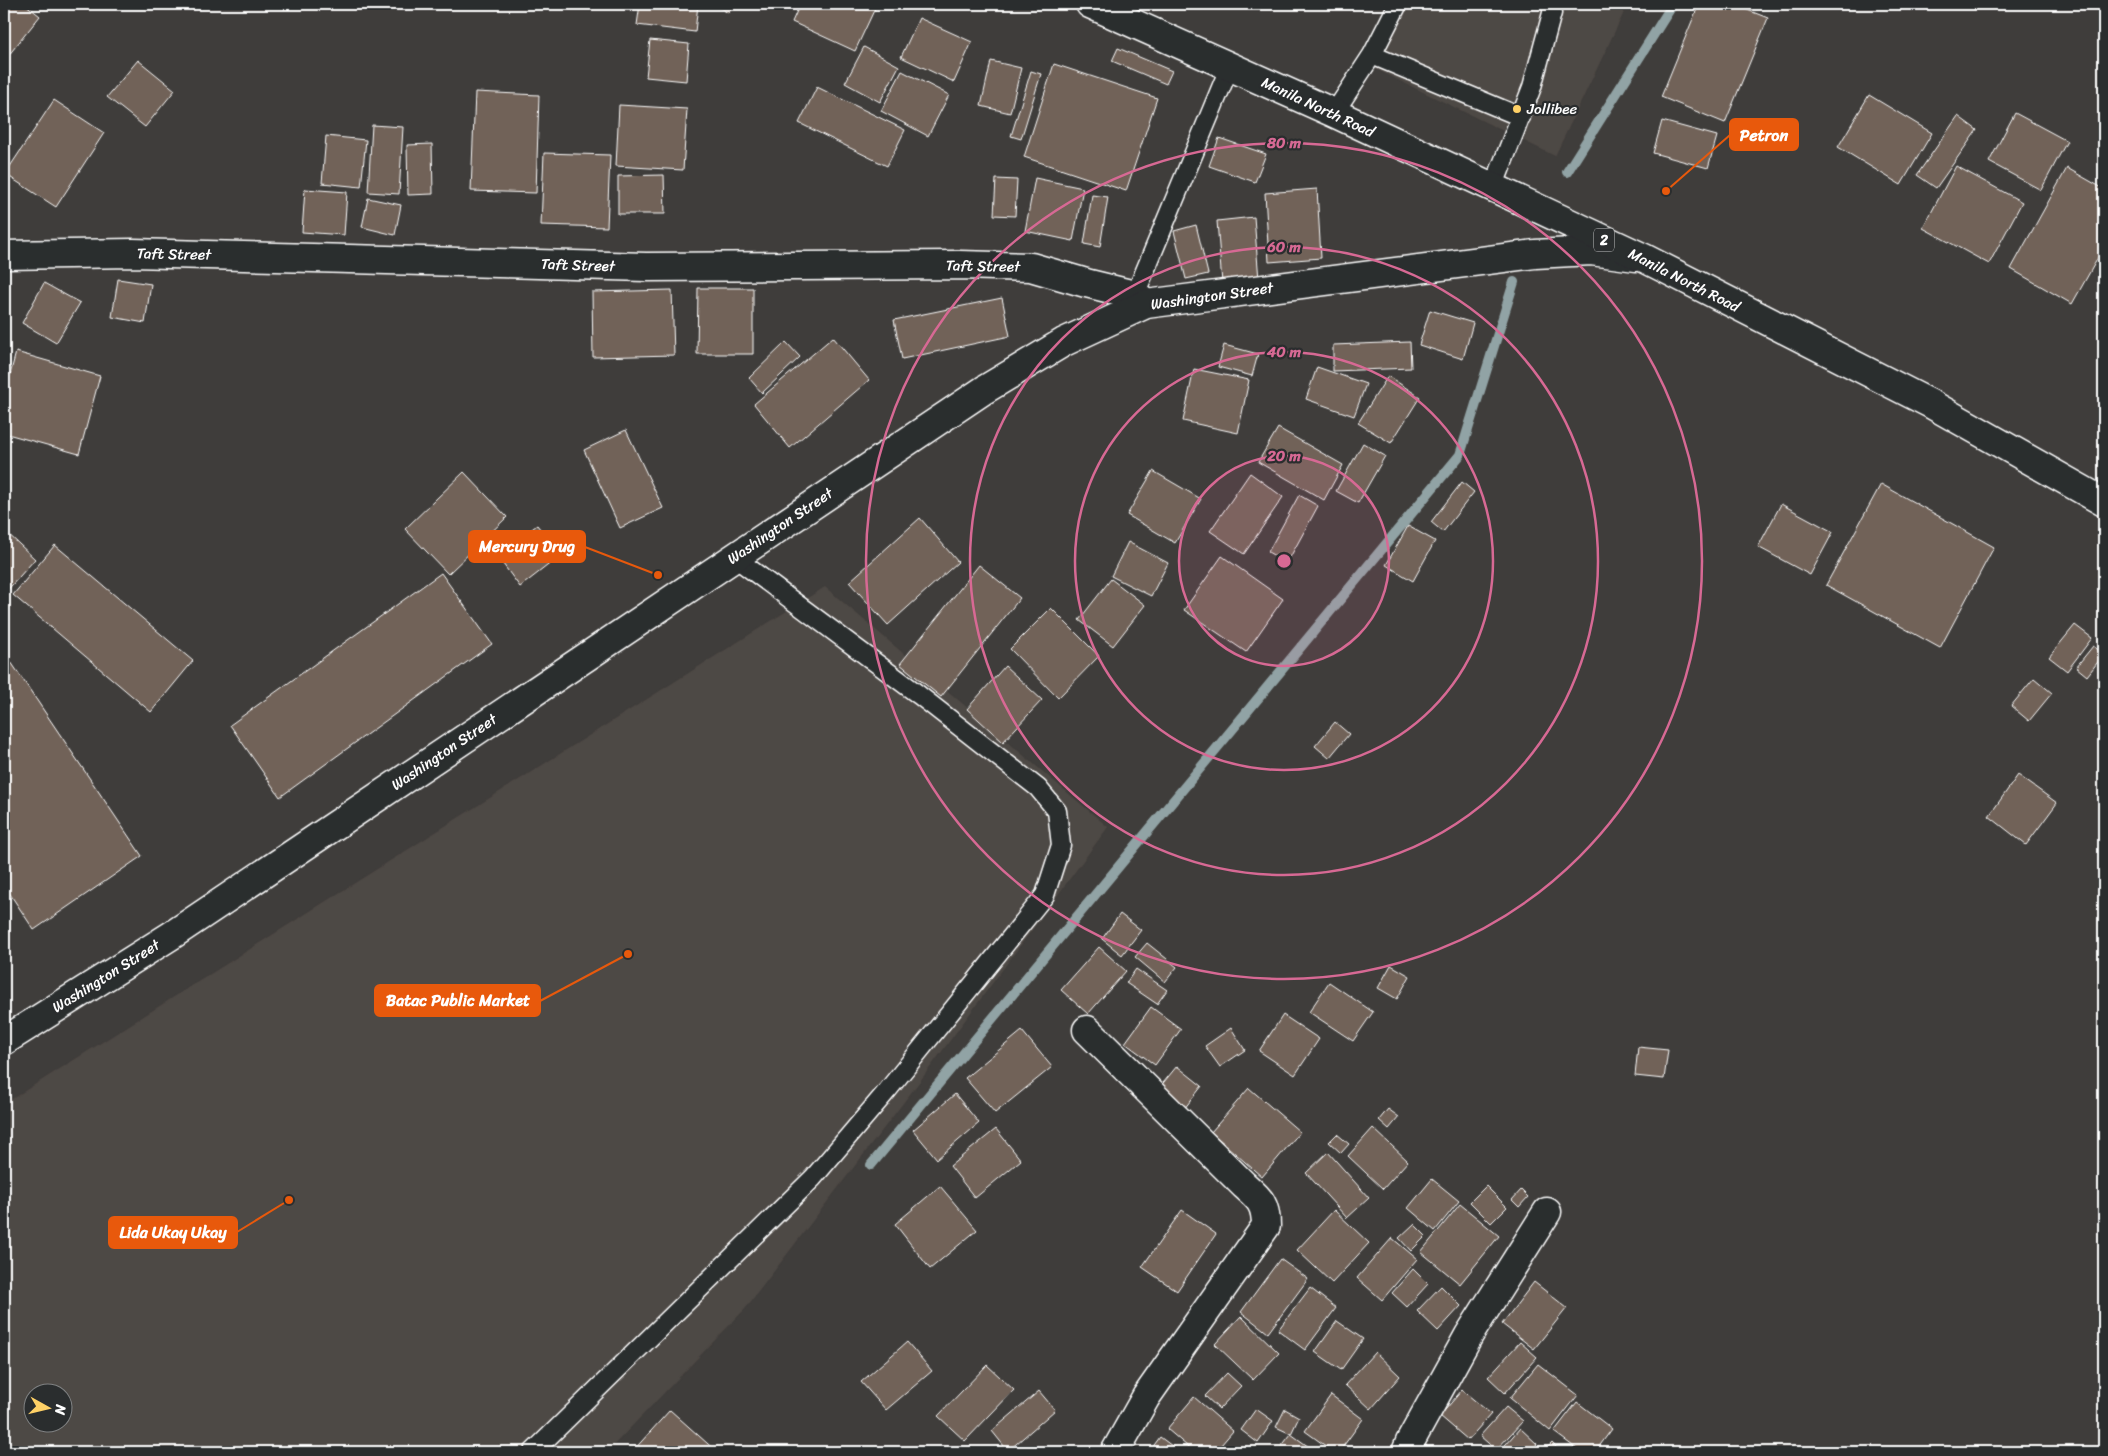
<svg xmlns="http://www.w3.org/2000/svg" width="2108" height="1456" viewBox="0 0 2108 1456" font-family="Sriracha,sans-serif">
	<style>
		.built { fill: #4e4844; fill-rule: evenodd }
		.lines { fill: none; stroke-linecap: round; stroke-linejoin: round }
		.stream { stroke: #91a3a5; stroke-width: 10 }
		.building { fill: #716258; stroke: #fff }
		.service-casing { stroke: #fff; stroke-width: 21 }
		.minor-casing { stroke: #fff; stroke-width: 31 }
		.tertiary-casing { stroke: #fff; stroke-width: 31 }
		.secondary-casing { stroke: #fff; stroke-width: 31 }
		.trunk-casing { stroke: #fff; stroke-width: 31 }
		.service { stroke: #2a2d2e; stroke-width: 18 }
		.minor { stroke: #2a2d2e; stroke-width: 28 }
		.tertiary { stroke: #2a2d2e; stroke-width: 28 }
		.secondary { stroke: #2a2d2e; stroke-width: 28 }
		.trunk { stroke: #2a2d2e; stroke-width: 28 }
		.ring { fill: none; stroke: #d76994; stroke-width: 2.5 }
		.poi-dot { fill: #ffd166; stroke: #2a2d2e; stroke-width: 2 }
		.labels { text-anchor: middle; stroke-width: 4.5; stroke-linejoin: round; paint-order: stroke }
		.shield { fill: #2a2d2e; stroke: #bfc0c0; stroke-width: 1 }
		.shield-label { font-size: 14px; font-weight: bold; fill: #fff }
		.street-label { font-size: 15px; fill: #fff; stroke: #2a2d2e }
		.poi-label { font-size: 15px; fill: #fff; stroke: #2a2d2e; text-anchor: start }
		.centre { fill: #d76994; stroke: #2a2d2e; stroke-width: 2.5 }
		.ring-label { font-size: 15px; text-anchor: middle; font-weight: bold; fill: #d76994; stroke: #2a2d2e; stroke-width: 4.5; stroke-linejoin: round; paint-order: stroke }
		.leader { fill: none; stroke: #e8590c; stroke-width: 2 }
		.callout-dot { fill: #e8590c; stroke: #2a2d2e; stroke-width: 2 }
		.callout { fill: #e8590c; stroke: #e8590c; stroke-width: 2 }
		.callout-label { font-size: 16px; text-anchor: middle; font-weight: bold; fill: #fff }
	</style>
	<rect width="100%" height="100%" fill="#3f3d3b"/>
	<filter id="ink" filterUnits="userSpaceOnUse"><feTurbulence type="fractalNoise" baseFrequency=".02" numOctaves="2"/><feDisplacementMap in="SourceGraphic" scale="10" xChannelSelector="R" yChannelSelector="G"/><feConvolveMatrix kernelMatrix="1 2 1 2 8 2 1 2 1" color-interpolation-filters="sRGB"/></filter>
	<g filter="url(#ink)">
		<path class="built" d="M 1386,4 L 1628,4 L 1555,156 L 1359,61 Z
			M 825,587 L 1108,827 L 920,1081 L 745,1309 L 607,1452 L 4,1452 L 4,1104 ZM 32,1394 L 62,1394 L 62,1424 L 32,1424 Z"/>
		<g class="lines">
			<path class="stream" d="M 1567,172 L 1673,4
				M 871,1165 L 1460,455 L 1514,282"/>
		</g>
		<path class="building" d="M 4,4 L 25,4 L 40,16 L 4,61 Z
			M 640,4 L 698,4 L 695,32 L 637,25 Z
			M 714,4 L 734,4 L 728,13 Z
			M 800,4 L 877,4 L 855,51 L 792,22 Z
			M 1699,4 L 1732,4 L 1768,18 L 1725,123 L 1661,97 Z
			M 919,18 L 972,42 L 954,82 L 901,57 Z
			M 650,40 L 689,44 L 686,81 L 646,77 Z
			M 864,47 L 899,66 L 880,102 L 845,83 Z
			M 1118,48 L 1172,71 L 1166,84 L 1112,61 Z
			M 138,60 L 175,90 L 145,127 L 107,97 Z
			M 991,61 L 1021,68 L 1010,113 L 981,106 Z
			M 1054,64 L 1157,98 L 1126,191 L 1024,157 Z
			M 902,71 L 949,95 L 928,136 L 881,111 Z
			M 1031,71 L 1041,74 L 1021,139 L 1011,136 Z
			M 817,87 L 905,130 L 887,166 L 799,123 Z
			M 475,92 L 539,95 L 536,193 L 471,191 Z
			M 1869,95 L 1932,133 L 1901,185 L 1838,147 Z
			M 54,100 L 104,133 L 56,207 L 5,174 Z
			M 619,105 L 687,109 L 683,170 L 616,166 Z
			M 2015,113 L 2067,141 L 2041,190 L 1989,162 Z
			M 1958,116 L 1977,130 L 1936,188 L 1917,175 Z
			M 1662,121 L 1717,136 L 1708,168 L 1653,153 Z
			M 372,125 L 403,127 L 399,194 L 368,192 Z
			M 326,136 L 366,140 L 361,187 L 322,183 Z
			M 1219,138 L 1266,154 L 1255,182 L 1209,166 Z
			M 432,144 L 433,194 L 408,195 L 407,145 Z
			M 544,153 L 610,155 L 607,227 L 541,225 Z
			M 1956,166 L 2022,202 L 1989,264 L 1923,228 Z
			M 2067,168 L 2104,189 L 2104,247 L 2072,304 L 2011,269 Z
			M 664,175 L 665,214 L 618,214 L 618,176 Z
			M 1035,178 L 1083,188 L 1073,241 L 1025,231 Z
			M 996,179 L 1017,180 L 1015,216 L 994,215 Z
			M 305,189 L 347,192 L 344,235 L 302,232 Z
			M 1317,189 L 1321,258 L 1269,262 L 1265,193 Z
			M 1092,195 L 1108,197 L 1100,247 L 1084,244 Z
			M 368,198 L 401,205 L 395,235 L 362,227 Z
			M 1254,217 L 1259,280 L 1222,283 L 1217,221 Z
			M 1196,225 L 1208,274 L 1186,279 L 1174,231 Z
			M 118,279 L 151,284 L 145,323 L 112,317 Z
			M 44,283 L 80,303 L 56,343 L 22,323 Z
			M 698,288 L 753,288 L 753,354 L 697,354 Z
			M 672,290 L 674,355 L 593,357 L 592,292 Z
			M 1002,298 L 1010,336 L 902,359 L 894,320 Z
			M 1430,310 L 1473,323 L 1463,359 L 1419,345 Z
			M 833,337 L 869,380 L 790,448 L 754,404 Z
			M 786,342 L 800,357 L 762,393 L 749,378 Z
			M 1410,342 L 1411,368 L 1333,371 L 1333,345 Z
			M 1224,345 L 1258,354 L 1252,376 L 1218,367 Z
			M 16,352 L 100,376 L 79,454 L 4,433 L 4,398 Z
			M 1317,367 L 1366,384 L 1354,416 L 1306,399 Z
			M 1194,369 L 1249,380 L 1238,433 L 1183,421 Z
			M 1388,376 L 1420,397 L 1391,443 L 1358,423 Z
			M 1278,428 L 1343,465 L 1324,500 L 1258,462 Z
			M 626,430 L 663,508 L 620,528 L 584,450 Z
			M 1363,443 L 1385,456 L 1358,503 L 1336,491 Z
			M 1153,471 L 1201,499 L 1175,543 L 1127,515 Z
			M 464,472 L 507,517 L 448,574 L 405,529 Z
			M 1250,473 L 1283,497 L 1244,554 L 1210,531 Z
			M 1462,482 L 1474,492 L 1443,532 L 1431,522 Z
			M 1881,484 L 1994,547 L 1940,648 L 1826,585 Z
			M 1299,495 L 1318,506 L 1287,563 L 1268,552 Z
			M 1781,504 L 1833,532 L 1810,575 L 1758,547 Z
			M 920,518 L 958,562 L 888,625 L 849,582 Z
			M 537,525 L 561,555 L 520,587 L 497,556 Z
			M 1408,526 L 1435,541 L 1413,581 L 1386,565 Z
			M 4,530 L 35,559 L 4,594 Z
			M 1128,542 L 1168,563 L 1151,596 L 1111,576 Z
			M 55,545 L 193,661 L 151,712 L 13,595 Z
			M 1222,556 L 1283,599 L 1246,652 L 1184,610 Z
			M 979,565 L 1020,598 L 941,697 L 900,664 Z
			M 441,573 L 492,644 L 280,797 L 230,725 Z
			M 1111,579 L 1145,605 L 1113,646 L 1079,620 Z
			M 1051,608 L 1099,656 L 1058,698 L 1010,649 Z
			M 2075,625 L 2092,638 L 2067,671 L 2049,657 Z
			M 2093,646 L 2104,654 L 2087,676 L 2076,667 Z
			M 11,662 L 142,856 L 34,930 L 4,885 L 4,667 Z
			M 1005,666 L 1042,700 L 1003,742 L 967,709 Z
			M 2034,678 L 2052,693 L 2029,721 L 2011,706 Z
			M 1335,722 L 1349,734 L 1329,758 L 1315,746 Z
			M 2018,775 L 2057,803 L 2026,845 L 1989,816 Z
			M 1120,914 L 1141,930 L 1122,955 L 1102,939 Z
			M 1147,943 L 1177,967 L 1165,982 L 1135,957 Z
			M 1099,947 L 1126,971 L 1088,1014 L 1061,990 Z
			M 1391,965 L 1410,976 L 1397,999 L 1378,988 Z
			M 1136,969 L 1167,990 L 1157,1004 L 1126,983 Z
			M 1329,982 L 1373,1012 L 1353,1041 L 1309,1012 Z
			M 1151,1007 L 1181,1029 L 1155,1065 L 1125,1043 Z
			M 1283,1015 L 1319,1039 L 1295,1075 L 1259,1051 Z
			M 1231,1028 L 1245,1050 L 1220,1067 L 1205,1046 Z
			M 1022,1031 L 1052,1067 L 995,1113 L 965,1078 Z
			M 1638,1047 L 1668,1050 L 1664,1079 L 1635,1076 Z
			M 1177,1066 L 1202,1086 L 1184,1109 L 1159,1088 Z
			M 1249,1088 L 1300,1132 L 1262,1177 L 1211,1132 Z
			M 955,1094 L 979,1123 L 937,1159 L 913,1130 Z
			M 1388,1109 L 1399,1117 L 1389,1129 L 1379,1120 Z
			M 1373,1128 L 1408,1161 L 1383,1189 L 1348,1156 Z
			M 996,1129 L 1021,1160 L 975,1198 L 950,1166 Z
			M 1337,1134 L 1349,1144 L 1341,1153 L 1329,1142 Z
			M 1328,1152 L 1369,1198 L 1347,1218 L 1306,1173 Z
			M 1432,1179 L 1459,1201 L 1435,1231 L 1408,1208 Z
			M 940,1186 L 977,1230 L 930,1269 L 895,1224 Z
			M 1486,1186 L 1507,1207 L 1491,1223 L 1470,1202 Z
			M 1521,1190 L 1528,1197 L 1519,1207 L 1512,1200 Z
			M 1460,1204 L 1499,1236 L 1460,1284 L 1421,1252 Z
			M 1182,1210 L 1216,1234 L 1177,1291 L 1142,1267 Z
			M 1334,1210 L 1369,1243 L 1332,1283 L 1297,1250 Z
			M 1414,1224 L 1426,1236 L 1411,1251 L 1399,1238 Z
			M 1392,1238 L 1417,1259 L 1382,1300 L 1357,1278 Z
			M 1280,1259 L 1308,1279 L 1268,1333 L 1241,1312 Z
			M 1413,1269 L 1428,1284 L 1407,1307 L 1392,1293 Z
			M 1534,1282 L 1567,1308 L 1534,1349 L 1502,1324 Z
			M 1441,1286 L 1461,1306 L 1438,1331 L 1417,1311 Z
			M 1310,1288 L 1336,1308 L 1305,1350 L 1278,1330 Z
			M 1241,1316 L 1279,1353 L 1253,1380 L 1215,1344 Z
			M 1337,1321 L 1363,1339 L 1341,1370 L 1315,1352 Z
			M 907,1342 L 932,1371 L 886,1410 L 861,1382 Z
			M 1520,1342 L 1537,1357 L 1505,1393 L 1488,1377 Z
			M 1375,1352 L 1400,1376 L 1371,1409 L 1345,1385 Z
			M 1538,1364 L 1578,1395 L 1550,1431 L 1510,1398 Z
			M 987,1365 L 1014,1390 L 965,1441 L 938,1416 Z
			M 1227,1373 L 1241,1386 L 1219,1409 L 1205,1396 Z
			M 1462,1390 L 1491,1414 L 1468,1440 L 1440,1416 Z
			M 1039,1391 L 1055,1410 L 1008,1451 L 992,1431 Z
			M 1331,1395 L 1363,1419 L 1339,1452 L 1334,1452 L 1305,1431 Z
			M 1194,1397 L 1233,1431 L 1215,1452 L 1194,1452 L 1167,1429 Z
			M 1577,1402 L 1612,1429 L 1595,1452 L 1581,1452 L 1554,1432 Z
			M 1506,1407 L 1523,1421 L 1496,1450 L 1480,1436 Z
			M 1256,1409 L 1273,1421 L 1258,1443 L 1241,1430 Z
			M 1285,1409 L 1299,1417 L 1291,1434 L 1276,1427 Z
			M 670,1410 L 717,1452 L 632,1452 Z
			M 1520,1428 L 1537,1444 L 1530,1452 L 1499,1452 Z
			M 1291,1434 L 1316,1452 L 1277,1452 Z
			M 1160,1437 L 1180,1452 L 1149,1452 Z
			M 1552,1443 L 1561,1452 L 1543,1452 Z"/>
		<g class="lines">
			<defs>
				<path id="service" d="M 1372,55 L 1521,117
					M 1334,113 L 1372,55 L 1398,4
					M 1493,188 L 1532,87 L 1552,13 L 1552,4
					M 1135,295 L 1230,66
					M 533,1452 L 813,1178 L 887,1091 L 1045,895 L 1061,845 L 1057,811 L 1038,788 L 919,695 L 734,557"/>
				<path id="minor" d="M 1087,1030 L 1244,1185 C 1260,1199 1266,1204 1266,1226 L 1146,1397 L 1115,1452
					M 1406,1452 L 1410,1442 L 1469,1335 L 1547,1212"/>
				<path id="tertiary" d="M 4,255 L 133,253 L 646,267 L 959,265 L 1031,267 L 1086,283 L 1135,295 L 1146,304"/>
				<path id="secondary" d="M 4,1041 L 172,935 L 984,390 L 1064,342 L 1146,304 L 1535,254 L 1591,251 L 1636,257"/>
				<path id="trunk" d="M 1090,4 L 1334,113 L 1644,258 L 1931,404 L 2104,502"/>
			</defs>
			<use href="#service" class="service-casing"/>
			<use href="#minor" class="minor-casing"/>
			<use href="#tertiary" class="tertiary-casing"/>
			<use href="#secondary" class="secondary-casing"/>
			<use href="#trunk" class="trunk-casing"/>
			<use href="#service" class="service"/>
			<use href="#minor" class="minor"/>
			<use href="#tertiary" class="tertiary"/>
			<use href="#secondary" class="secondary"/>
			<use href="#trunk" class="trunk"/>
		</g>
	</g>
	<circle cx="1284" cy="561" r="105" fill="#d76994" fill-opacity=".12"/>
	<g class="ring">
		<circle cx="1284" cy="561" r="105"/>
		<circle cx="1284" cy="561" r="209"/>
		<circle cx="1284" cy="561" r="314"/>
		<circle cx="1284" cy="561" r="418"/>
	</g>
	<circle class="poi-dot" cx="1517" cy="109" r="5"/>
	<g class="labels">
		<rect class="shield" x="1594" y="228.5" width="20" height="23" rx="4"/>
		<g class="shield-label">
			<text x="1604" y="245">2</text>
		</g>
		<g class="street-label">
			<text transform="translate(1318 107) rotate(25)" y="5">Manila North Road</text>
			<text transform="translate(174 254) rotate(1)" y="5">Taft Street</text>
			<text transform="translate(578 265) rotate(2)" y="5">Taft Street</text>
			<text transform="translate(983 266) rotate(1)" y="5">Taft Street</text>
			<text transform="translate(1684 280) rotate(27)" y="5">Manila North Road</text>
			<text transform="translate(1212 296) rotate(-8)" y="5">Washington Street</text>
			<text transform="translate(780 526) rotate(-34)" y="5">Washington Street</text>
			<text transform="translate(444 752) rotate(-34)" y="5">Washington Street</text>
			<text transform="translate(106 976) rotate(-32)" y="5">Washington Street</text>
		</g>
		<g class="poi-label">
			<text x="1527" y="114">Jollibee</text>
		</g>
	</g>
	<circle cx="1284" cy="561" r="8" class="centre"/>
	<g class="ring-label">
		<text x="1284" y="148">80 m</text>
		<text x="1284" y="252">60 m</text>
		<text x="1284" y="357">40 m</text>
		<text x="1284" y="461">20 m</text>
	</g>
	<path class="leader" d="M1666 191L1730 135M658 575L585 547M628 954L540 1001M289 1200L237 1232"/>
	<g class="callout-dot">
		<circle cx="1666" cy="191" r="5"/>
		<circle cx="658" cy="575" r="5"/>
		<circle cx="628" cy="954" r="5"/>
		<circle cx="289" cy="1200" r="5"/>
	</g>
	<g class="callout">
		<rect x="1730" y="119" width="68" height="31" rx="5"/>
		<rect x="469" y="531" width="116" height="31" rx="5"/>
		<rect x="375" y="985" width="165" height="31" rx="5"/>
		<rect x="109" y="1217" width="128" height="31" rx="5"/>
	</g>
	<g class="callout-label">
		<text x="1764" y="141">Petron</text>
		<text x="527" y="552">Mercury Drug</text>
		<text x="458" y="1006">Batac Public Market</text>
		<text x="173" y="1238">Lida Ukay Ukay</text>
	</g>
	<rect width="2108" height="1456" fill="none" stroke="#2a2d2e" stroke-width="20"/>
	<rect x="10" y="10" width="2088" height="1436" fill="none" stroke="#fff" stroke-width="2" filter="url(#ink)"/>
	<g transform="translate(48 1408) rotate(98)"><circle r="24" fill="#2a2d2e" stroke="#7f8182"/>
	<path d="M0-4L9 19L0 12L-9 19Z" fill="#ffd166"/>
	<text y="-8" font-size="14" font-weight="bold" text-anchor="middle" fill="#ffffff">N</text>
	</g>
</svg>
